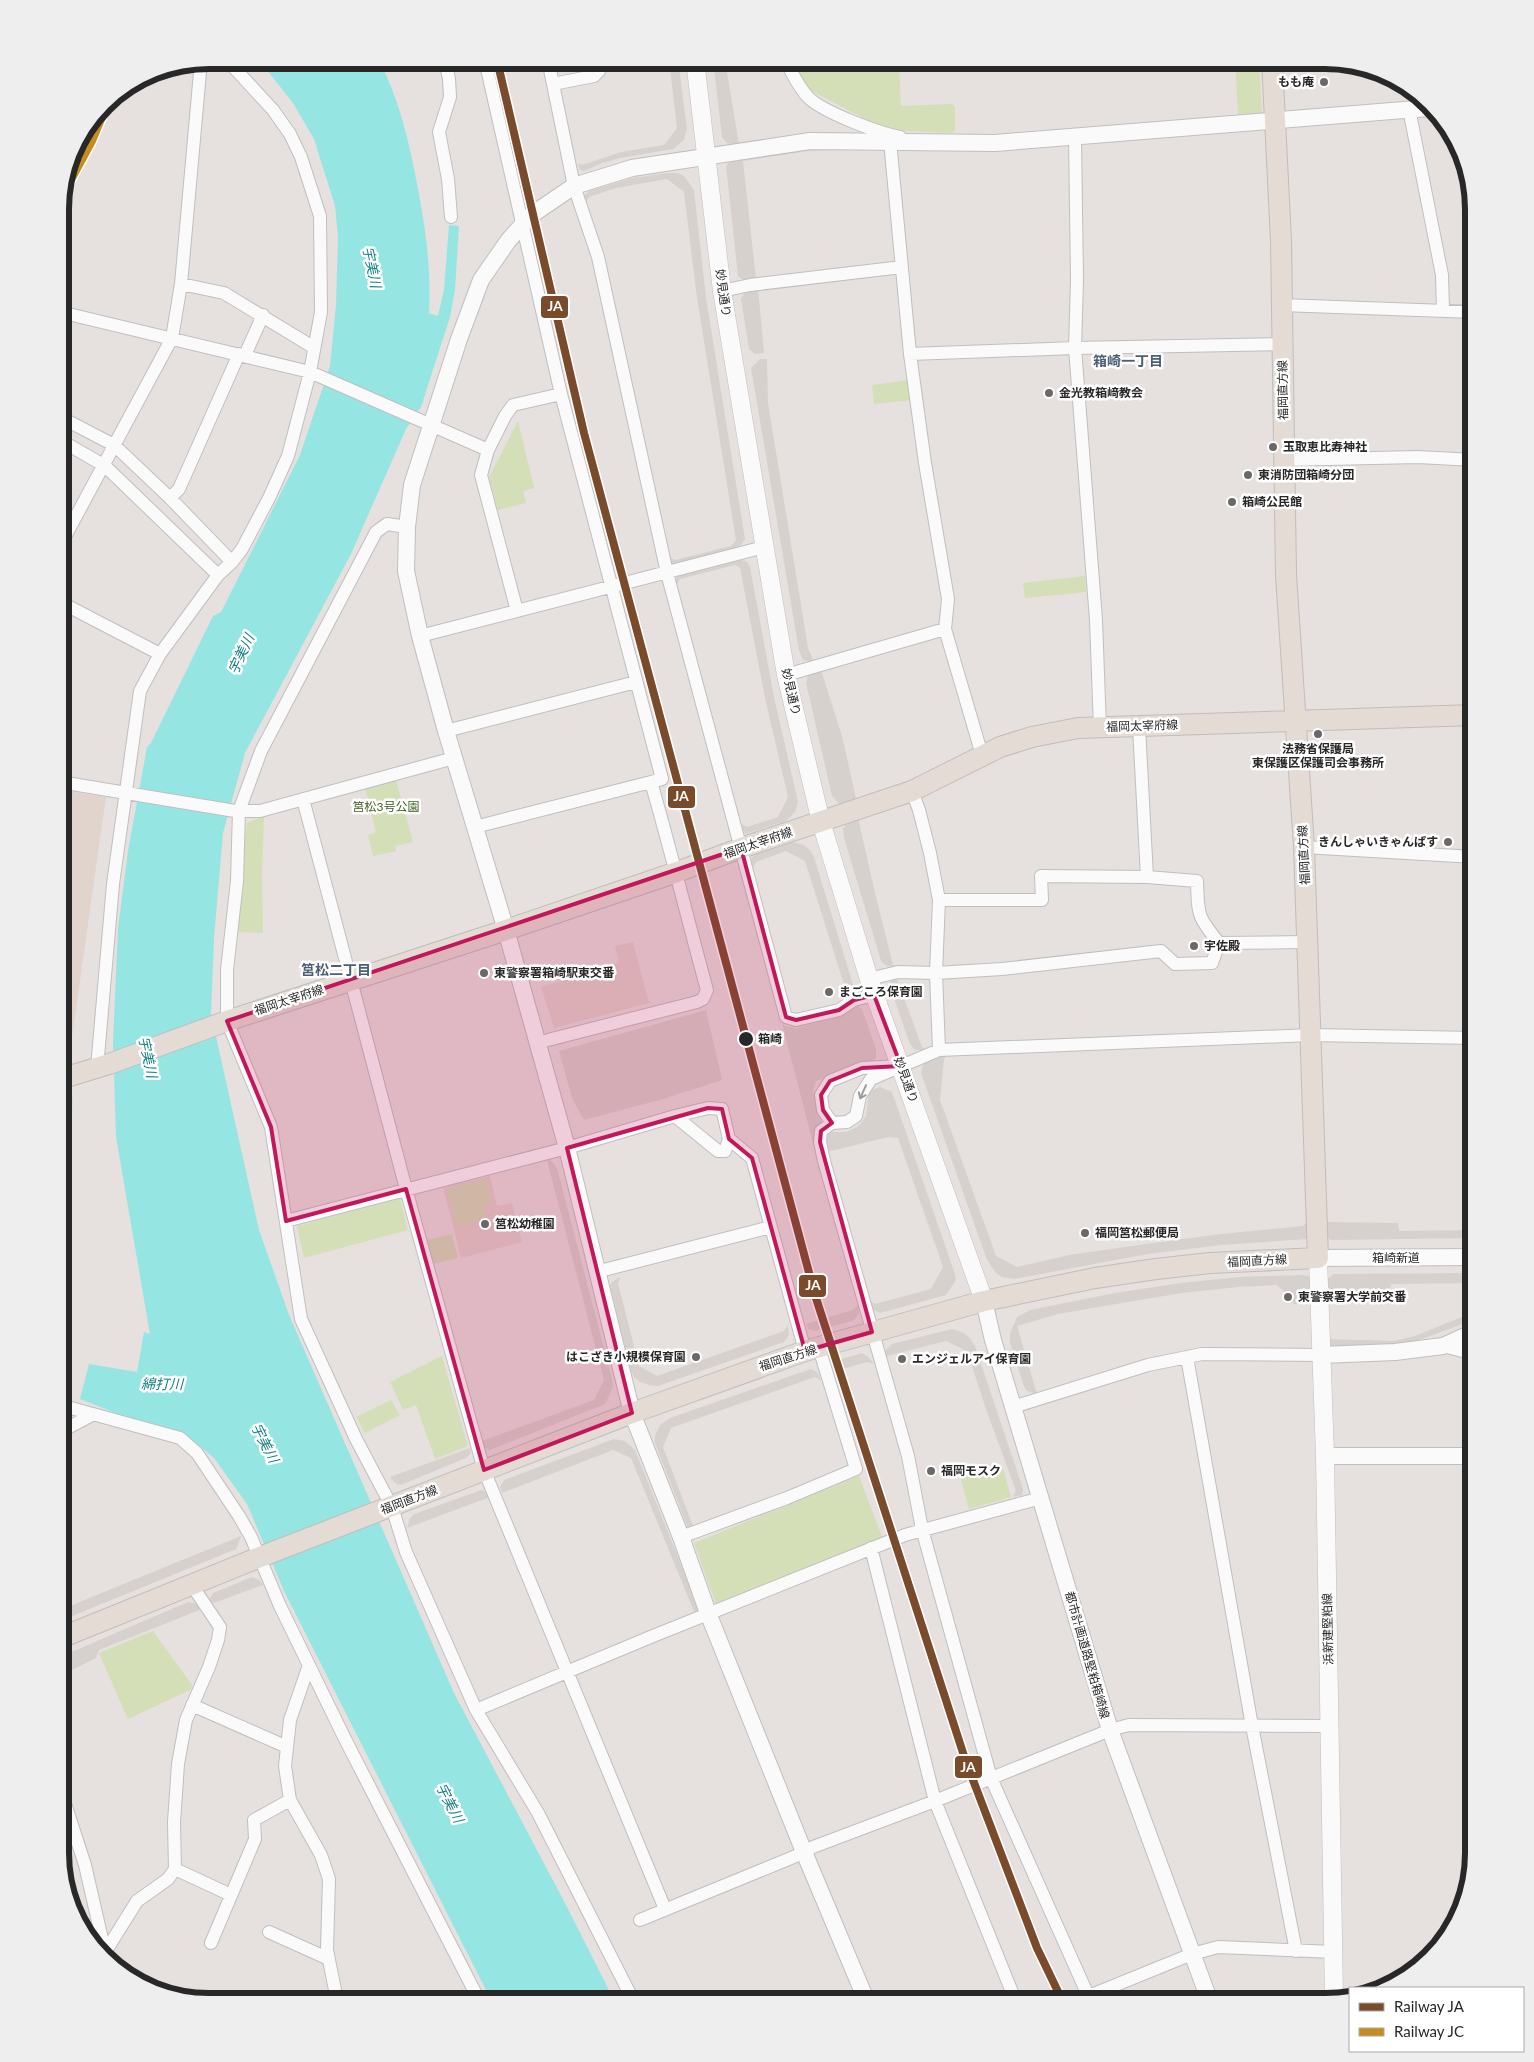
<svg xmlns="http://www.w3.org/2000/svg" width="1534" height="2062" viewBox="0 0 1534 2062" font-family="Lato,'Noto Sans JP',sans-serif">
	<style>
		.education { fill: #e1d4cd }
		.green { fill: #d4dfb8 }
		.plaza { fill: #d7d1ce }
		.water { fill: #95e6e3 }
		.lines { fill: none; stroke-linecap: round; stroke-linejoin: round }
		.minor-casing { stroke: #c0bfbf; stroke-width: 14 }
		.tertiary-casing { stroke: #c0bfbf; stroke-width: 18 }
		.secondary-casing { stroke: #c0bfbf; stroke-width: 19 }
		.primary-casing { stroke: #bfbdbc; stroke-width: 22 }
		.minor { stroke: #fbfafa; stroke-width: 12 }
		.tertiary { stroke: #fbfafa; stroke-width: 16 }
		.secondary { stroke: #fbfafa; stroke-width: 18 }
		.primary { stroke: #e4dcd4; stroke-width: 20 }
		.rail-1-casing { stroke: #fff; stroke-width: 11 }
		.rail-2-casing { stroke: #fff; stroke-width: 11 }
		.rail-1 { stroke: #7a4b2a; stroke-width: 8 }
		.rail-2 { stroke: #c68d1c; stroke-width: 8 }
		.oneway { stroke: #9c9c9c }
		.marked { fill: #c2185b; fill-opacity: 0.2; stroke: #c2185b; stroke-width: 4; stroke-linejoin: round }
		.poi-dot { fill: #6a6868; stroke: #fff; stroke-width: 2 }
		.stop-dot { fill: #282828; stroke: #fff; stroke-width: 2 }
		.labels { text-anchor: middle; stroke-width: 5; stroke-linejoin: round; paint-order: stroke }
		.poi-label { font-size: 12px; font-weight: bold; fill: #282828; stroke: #fff; text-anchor: start }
		.street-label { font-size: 12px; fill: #282828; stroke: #fff }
		.park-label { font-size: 12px; fill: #3f611d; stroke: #fff }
		.stop-label { font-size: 12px; font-weight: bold; fill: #282828; stroke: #fff; text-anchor: start }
		.water-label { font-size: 14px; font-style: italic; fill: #137f84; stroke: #fff }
		.neighbourhood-label { font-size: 14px; font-weight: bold; fill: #4b6077; stroke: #fff }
		.rim { fill: none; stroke: #282828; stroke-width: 6 }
		.line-badge { stroke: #fff; stroke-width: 2 }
		.badge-label { font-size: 14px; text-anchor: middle; font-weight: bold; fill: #fff }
	</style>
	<rect width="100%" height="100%" fill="#e6e0de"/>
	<path class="education" d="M 60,790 L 106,797 L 69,1058 L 60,1061 Z
		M 633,942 L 649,1003 L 554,1028 L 541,987 L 619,963 L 615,946 Z
		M 490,1176 L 497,1206 L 512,1203 L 522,1242 L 461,1258 L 443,1187 Z"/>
	<path class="green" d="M 792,60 L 923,60 L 899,62 L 901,106 L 952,104 L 955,107 L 955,129 L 952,133 L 886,130 L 806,88 Z
		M 1235,60 L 1259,60 L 1262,114 L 1238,115 Z
		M 910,380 L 912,400 L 874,404 L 872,385 Z
		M 518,421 L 534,488 L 523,491 L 526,503 L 498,510 L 489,477 Z
		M 1085,576 L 1086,592 L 1025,598 L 1023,583 Z
		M 396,780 L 413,842 L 395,846 L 396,851 L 373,856 L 368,835 L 376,832 L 365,789 Z
		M 264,816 L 262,874 L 263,933 L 235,932 L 247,823 Z
		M 73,1096 L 68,1185 L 60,1184 L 60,1100 Z
		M 486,1179 L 493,1203 L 483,1206 L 486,1219 L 457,1226 L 447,1189 Z
		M 400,1198 L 408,1230 L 304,1258 L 297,1226 Z
		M 452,1234 L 458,1258 L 433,1264 L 427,1240 Z
		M 442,1356 L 468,1446 L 435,1459 L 416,1405 L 403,1410 L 390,1382 Z
		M 391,1400 L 400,1415 L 365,1433 L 356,1417 Z
		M 1002,1465 L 1011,1497 L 969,1509 L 960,1476 Z
		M 859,1476 L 882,1537 L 716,1604 L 694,1543 Z
		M 153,1631 L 192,1685 L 192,1689 L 128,1719 L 99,1653 Z"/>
	<path class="plaza" d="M 669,60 L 678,60 L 687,129 L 684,140 L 673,149 L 620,158 L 602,163 L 584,171 L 580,170 L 578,163 L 582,165 L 621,152 L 664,145 L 677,128 Z
		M 713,60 L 725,60 L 739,145 L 727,143 L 722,137 Z
		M 807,148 L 884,148 L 808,151 L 743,161 L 756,279 L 743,280 L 738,276 L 726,166 L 730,161 Z
		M 668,173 L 678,173 L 684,176 L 694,190 L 706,298 L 745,539 L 741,545 L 733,549 L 673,564 L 670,561 L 669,557 L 675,560 L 731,546 L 736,540 L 697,298 L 684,192 L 667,179 L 616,188 L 589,197 L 586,202 L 584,196 L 589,191 L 632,178 Z
		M 758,288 L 764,353 L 755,354 L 749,349 L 741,299 L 746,290 Z
		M 760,359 L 767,359 L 768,403 L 808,648 L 814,662 L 803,660 L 799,650 L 751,368 Z
		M 742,560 L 747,562 L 750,567 L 774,697 L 798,802 L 795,812 L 786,821 L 745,834 L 741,824 L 747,827 L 778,817 L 788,797 L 765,698 L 740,568 L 735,565 L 680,579 L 677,584 L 675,579 L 679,575 Z
		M 821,670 L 842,736 L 857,803 L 841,806 L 832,796 L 806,683 L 808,675 Z
		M 860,818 L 859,822 L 875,893 L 893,965 L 896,967 L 887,966 L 881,961 L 844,838 L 843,829 L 846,823 Z
		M 792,842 L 804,845 L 810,850 L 814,857 L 854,988 L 848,997 L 805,861 L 786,851 L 756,862 L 753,868 L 751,859 L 754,855 Z
		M 899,976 L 897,979 L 922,1047 L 926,1050 L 915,1050 L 910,1044 L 889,984 L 891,978 Z
		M 858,1006 L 862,1009 L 876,1049 L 876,1057 L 873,1063 L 855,1066 L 816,1081 L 813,1090 L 822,1125 L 819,1155 L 816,1155 L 782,1023 L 785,1026 L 796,1028 L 828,1019 Z
		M 706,1010 L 722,1080 L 663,1099 L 584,1120 L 572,1098 L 559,1051 Z
		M 948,1054 L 944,1059 L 940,1100 L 996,1256 L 1017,1267 L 1069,1255 L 1146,1244 L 1221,1234 L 1303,1226 L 1311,1218 L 1308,1239 L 1221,1245 L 1148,1254 L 1014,1279 L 1002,1277 L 996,1273 L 987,1260 L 921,1073 L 923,1064 Z
		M 880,1087 L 892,1092 L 955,1274 L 956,1280 L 946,1295 L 880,1313 L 872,1309 L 869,1301 L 875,1304 L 931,1289 L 943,1267 L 898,1138 L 888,1137 L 827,1152 L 825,1148 L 826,1135 L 830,1132 L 846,1132 L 857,1127 L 862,1122 L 866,1116 L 869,1093 L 872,1090 Z
		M 547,1160 L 551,1160 L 557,1168 L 612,1379 L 613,1387 L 605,1404 L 490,1450 L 485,1448 L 482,1441 L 594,1400 L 604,1380 Z
		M 1325,1222 L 1398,1223 L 1399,1231 L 1474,1230 L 1474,1238 L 1331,1240 L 1326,1236 Z
		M 1474,1273 L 1474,1283 L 1391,1284 L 1390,1291 L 1327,1290 L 1328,1279 L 1333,1274 Z
		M 1302,1275 L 1313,1277 L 1315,1303 L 1293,1304 L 1292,1299 L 1277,1285 L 1238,1287 L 1182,1293 L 1116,1304 L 1058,1314 L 1017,1326 L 1037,1394 L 1027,1391 L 1024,1386 L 1010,1343 L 1010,1334 L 1017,1317 L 1030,1310 L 1115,1293 L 1181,1283 L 1239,1277 Z
		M 620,1277 L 618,1283 L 639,1366 L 657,1376 L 784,1331 L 788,1325 L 789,1335 L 784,1342 L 658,1386 L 649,1385 L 640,1382 L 634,1377 L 631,1371 L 610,1286 L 612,1282 Z
		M 858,1305 L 859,1313 L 856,1318 L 852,1321 L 815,1331 L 808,1329 L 806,1324 L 853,1310 Z
		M 1474,1312 L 1474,1320 L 1405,1345 L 1331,1347 L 1327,1339 L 1395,1341 L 1415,1336 Z
		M 952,1329 L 964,1333 L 970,1338 L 975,1346 L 1023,1489 L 1022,1495 L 1013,1497 L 1016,1491 L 987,1412 L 967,1351 L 946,1341 L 887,1356 L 885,1361 L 884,1352 L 892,1344 Z
		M 862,1353 L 868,1357 L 874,1364 L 867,1362 L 836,1371 L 833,1377 L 831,1368 L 835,1361 Z
		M 811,1369 L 817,1372 L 821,1380 L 815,1377 L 671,1428 L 663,1447 L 693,1526 L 688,1528 L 655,1443 L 655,1436 L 660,1425 L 670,1418 Z
		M 614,1439 L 625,1441 L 635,1450 L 698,1607 L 698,1613 L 695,1614 L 631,1458 L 613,1450 L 502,1493 L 500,1487 L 504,1480 Z
		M 470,1448 L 471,1453 L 466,1458 L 403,1484 L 398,1485 L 394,1482 L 390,1477 Z
		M 481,1490 L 486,1492 L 490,1497 L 407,1528 L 410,1518 L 415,1514 Z
		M 241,1536 L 236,1549 L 60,1621 L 60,1610 Z
		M 252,1577 L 259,1580 L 263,1585 L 211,1604 L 209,1600 L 213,1593 Z
		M 188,1602 L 197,1604 L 202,1609 L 99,1650 L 96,1658 L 60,1676 L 60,1657 Z"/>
	<path class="water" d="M 259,60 L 379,60 C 399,99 409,141 417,184 C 426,230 431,267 429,313 L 438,316 L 444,290 L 449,225 L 459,226 L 455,290 L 450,317 L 421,407 L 406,429 L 351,554 L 245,753 L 223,833 L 214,938 L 211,1014 L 259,1230 L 289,1315 L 454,1693 L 566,1905 L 615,2002 L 492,2002 L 284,1591 L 247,1504 L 214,1458 L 187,1435 L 141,1423 L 80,1399 L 89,1364 L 137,1372 L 144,1332 L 150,1334 L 116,1137 L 113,1041 L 118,928 L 128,851 L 147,747 L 151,743 L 213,616 L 221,612 L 300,455 L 330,366 L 336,304 L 338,237 L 335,206 L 314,139 L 293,103 Z"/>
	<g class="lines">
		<defs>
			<path id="minor" d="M 445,60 L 449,79 L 450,97 L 439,132 L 448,179 L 451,217
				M 485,60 L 561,394 L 662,779 L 651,782 C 671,851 688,921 707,990 L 703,999 L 697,1002 L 536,1043
				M 548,60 L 574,186 L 598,257 L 667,573 L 786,1017 L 796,1020 L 839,1010 L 854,1000 L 874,995
				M 785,60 C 792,72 798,87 808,97 C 822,112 879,133 900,137
				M 553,84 L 594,76 L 599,71 L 596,60
				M 1409,109 L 1442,275 L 1443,311
				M 1075,137 L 1077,280 L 1075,348 L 1282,344
				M 890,141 L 910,354 L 925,463 L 948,599 L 945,629 L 982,755
				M 181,284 L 224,293 L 313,347
				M 722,291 L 750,285 L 902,267
				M 1281,305 L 1474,312
				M 60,312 L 310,372 L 488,450
				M 910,354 L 1075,348 L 1096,620 L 1100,728
				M 245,355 L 263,315
				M 60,417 L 114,445 L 170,498 L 232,562
				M 60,440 L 105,466 L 218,575
				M 1284,460 L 1418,457 L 1474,460
				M 170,498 L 179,489 L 239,354
				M 407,527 L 387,524 L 376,532 L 261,751 L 239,811 L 237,881 L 227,970 L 227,1021 L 271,1127 L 301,1319 L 356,1439 L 392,1507 L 406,1552 L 476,1710 L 538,1813 L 634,2002
				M 60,546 L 172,338 L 181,284 L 201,61
				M 60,602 L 160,654
				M 517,611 L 481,475 L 488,450 L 505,416 L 513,405 L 561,394
				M 420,636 L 764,547
				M 786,675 L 945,629
				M 446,731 L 636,682
				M 60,782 L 235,811 L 260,811 L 454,758
				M 912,791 L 919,810 L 930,853 L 939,900 L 936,973 L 939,1050
				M 303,799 L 406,1189 L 484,1470 L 665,1909
				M 475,827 L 651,782
				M 1304,847 L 1474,857
				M 1147,877 L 1197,881 C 1198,915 1197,916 1219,943
				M 939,900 L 1042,900 L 1041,876 L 1147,877 L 1139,727
				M 869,979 L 898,972 L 936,973 L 1002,969 L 1161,951 L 1175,964 L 1212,963 L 1219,943 L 1308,942
				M 901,1066 L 862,1068 L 830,1081 L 821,1095 L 823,1110 L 832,1123 L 847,1122 L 856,1116 L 860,1096 L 871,1079 L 939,1050 L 1311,1035 L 1474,1038
				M 97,1068 L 113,884 L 140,691 L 160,654 L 218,575 L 232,562 L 242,549 L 269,498 L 288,456 L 310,372 L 321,312 L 320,216 L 301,157 L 290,134 L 273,110 L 227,60
				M 832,1123 L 821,1131 L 820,1142 L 824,1161 L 908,1456 L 922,1529 L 991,1778 L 1091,2002
				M 729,1139 L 752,1158 L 805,1351
				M 286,1221 L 567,1148 L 675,1116 L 708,1108 L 722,1109 L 729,1139 L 725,1151 L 718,1151 L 675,1116
				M 596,1272 L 771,1227
				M 1443,1346 L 1474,1354
				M 1187,1357 L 1252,1726 L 1296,1951
				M 60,1405 L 180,1438 L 197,1453 L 239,1516 L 251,1537 L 280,1606 L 345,1739 L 480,2002
				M 1013,1407 L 1148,1365 L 1202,1354 L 1321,1355
				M 60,1432 L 92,1415
				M 681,1537 L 787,1498 L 856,1469 L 819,1348
				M 871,1548 L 935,1801 L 1016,2002
				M 309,1665 L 290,1720 L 285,1766 L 290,1800 L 321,1855 L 329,1879 L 327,1950 L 336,1995 L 333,2002
				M 192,1705 L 287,1747
				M 476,1710 L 653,1636 L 905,1535 L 1041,1498
				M 60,1788 L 85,1865 L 105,1952
				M 175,1869 L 231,1895
				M 640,1920 L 796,1856 L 813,1847 L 935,1801 L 1110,1730 L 1129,1725 L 1330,1726
				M 269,1932 L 329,1959
				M 211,1943 L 255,1839 L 254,1820 L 290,1800
				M 104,1954 L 137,1901 L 168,1879 L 175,1869 L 174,1822 L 178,1764 L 186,1720 L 209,1667 L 218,1640 L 220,1627 L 191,1584
				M 1074,2002 L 1192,1954 L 1218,1947 L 1334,1952"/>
			<path id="tertiary" d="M 1318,1258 L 1474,1257
				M 984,1301 L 993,1340 L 1110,1730 L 1210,2002
				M 1321,1355 L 1395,1352 L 1443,1346 L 1474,1332
				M 1325,1456 L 1474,1456
				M 867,2002 L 804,1852 L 708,1613 L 681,1537 L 632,1413 L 567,1148 L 506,930 L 446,731 L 420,636 L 406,571 L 407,527 L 412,485 L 459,339 L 481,280 L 508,241 L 530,216 L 574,186 L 632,168 L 810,141 L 995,143 L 1429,108"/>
			<path id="secondary" d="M 695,60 L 722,291 L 786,675 L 821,822 L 869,979 L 984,1301
				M 1318,1258 L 1325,1456 L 1334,1999"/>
			<path id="primary" d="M 60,1079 L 109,1064 L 227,1021 L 506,930 L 677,872 L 741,848 L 912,791 L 1000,747 L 1032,737 L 1078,728 L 1474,715
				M 60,1638 L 260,1557 L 632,1413 L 805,1351 L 984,1301 L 1095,1278 L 1156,1269 L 1210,1263 L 1318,1258 L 1304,847 L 1286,575 L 1281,241 L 1272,60"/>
		</defs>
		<use href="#minor" class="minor-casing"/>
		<use href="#tertiary" class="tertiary-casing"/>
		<use href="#secondary" class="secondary-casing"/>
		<use href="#primary" class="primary-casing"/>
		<use href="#minor" class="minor"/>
		<use href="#tertiary" class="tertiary"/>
		<use href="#secondary" class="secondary"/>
		<use href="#primary" class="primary"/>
		<defs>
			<path id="rail-1" d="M 497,60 L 584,433 L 815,1295 L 965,1759 L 1037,1948 L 1063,2002"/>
			<path id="rail-2" d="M 60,200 L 92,141 L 110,98"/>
		</defs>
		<use href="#rail-1" class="rail-1-casing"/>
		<use href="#rail-2" class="rail-2-casing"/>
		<use href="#rail-1" class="rail-1"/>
		<use href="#rail-2" class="rail-2"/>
	</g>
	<defs><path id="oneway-shaft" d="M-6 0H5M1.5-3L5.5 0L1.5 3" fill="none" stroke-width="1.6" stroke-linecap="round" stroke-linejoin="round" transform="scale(1.25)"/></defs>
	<use class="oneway" href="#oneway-shaft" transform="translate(863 1092) rotate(114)"/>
	<path class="marked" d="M 741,848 L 786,1017 L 796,1020 L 839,1010 L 854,1000 L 874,995 L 901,1066 L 862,1068 L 830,1081 L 821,1095 L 823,1110 L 832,1123 L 821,1131 L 820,1142 L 872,1332 L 805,1351 L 752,1158 L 729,1139 L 722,1109 L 708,1108 L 567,1148 L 632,1413 L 484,1470 L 406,1189 L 286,1221 L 271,1127 L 227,1021 Z"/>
	<g class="poi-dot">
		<circle cx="1324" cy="82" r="5"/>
		<circle cx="1049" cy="393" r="5"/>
		<circle cx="1273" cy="447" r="5"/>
		<circle cx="1248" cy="475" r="5"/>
		<circle cx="1232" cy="502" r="5"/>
		<circle cx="1318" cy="734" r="5"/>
		<circle cx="1448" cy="842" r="5"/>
		<circle cx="1194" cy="946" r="5"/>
		<circle cx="484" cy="973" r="5"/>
		<circle cx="829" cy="992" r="5"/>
		<circle cx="485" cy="1224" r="5"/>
		<circle cx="1085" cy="1233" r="5"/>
		<circle cx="1288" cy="1297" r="5"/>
		<circle cx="696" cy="1357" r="5"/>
		<circle cx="902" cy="1359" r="5"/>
		<circle cx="931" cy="1471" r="5"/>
	</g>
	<circle class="stop-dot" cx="746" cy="1039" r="8"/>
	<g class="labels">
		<g class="poi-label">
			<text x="1314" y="86" text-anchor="end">もも庵</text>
			<text x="1059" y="397">金光教箱﨑教会</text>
			<text x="1283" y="451">玉取恵比寿神社</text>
			<text x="1258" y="479">東消防団箱崎分団</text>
			<text x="1242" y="506">箱崎公民館</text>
			<text x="1318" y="753" text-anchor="middle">法務省保護局<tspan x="1318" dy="14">東保護区保護司会事務所</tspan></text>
			<text x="1438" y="846" text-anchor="end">きんしゃいきゃんぱす</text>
			<text x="1204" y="950">宇佐殿</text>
			<text x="494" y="977">東警察署箱崎駅東交番</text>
			<text x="839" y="996">まごころ保育園</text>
			<text x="495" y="1228">筥松幼稚園</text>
			<text x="1095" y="1237">福岡筥松郵便局</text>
			<text x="1298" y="1301">東警察署大学前交番</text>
			<text x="686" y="1361" text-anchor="end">はこざき小規模保育園</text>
			<text x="912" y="1363">エンジェルアイ保育園</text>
			<text x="941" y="1475">福岡モスク</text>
		</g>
		<g class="street-label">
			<text transform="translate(723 293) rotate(82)" y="4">妙見通り</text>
			<text transform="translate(1283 390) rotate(-91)" y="4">福岡直方線</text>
			<text transform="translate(791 692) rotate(77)" y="4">妙見通り</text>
			<text transform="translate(1142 726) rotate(-2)" y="4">福岡太宰府線</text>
			<text transform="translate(758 843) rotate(-19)" y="4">福岡太宰府線</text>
			<text transform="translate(1304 855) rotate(-93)" y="4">福岡直方線</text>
			<text transform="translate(289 1000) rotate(-18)" y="4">福岡太宰府線</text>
			<text transform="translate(906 1080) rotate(70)" y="4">妙見通り</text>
			<text x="1396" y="1262">箱崎新道</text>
			<text transform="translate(1257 1261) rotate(-3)" y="4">福岡直方線</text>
			<text transform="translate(788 1358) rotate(-18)" y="4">福岡直方線</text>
			<text transform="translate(409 1500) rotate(-21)" y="4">福岡直方線</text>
			<text transform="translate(1328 1629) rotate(-91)" y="4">浜新建堅粕線</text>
			<text transform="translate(1087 1655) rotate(74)" y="4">都市計画道路堅粕箱崎線</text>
		</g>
		<g class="park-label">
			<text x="386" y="811">筥松3号公園</text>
		</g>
		<g class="stop-label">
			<text x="758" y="1043">箱崎</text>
		</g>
		<g class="water-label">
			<text transform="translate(372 267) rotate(78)" y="5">宇美川</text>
			<text transform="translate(241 654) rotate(-65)" y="5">宇美川</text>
			<text transform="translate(148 1057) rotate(78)" y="5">宇美川</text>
			<text transform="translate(162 1384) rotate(1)" y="5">綿打川</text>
			<text transform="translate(265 1443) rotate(63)" y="5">宇美川</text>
			<text transform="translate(450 1803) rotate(63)" y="5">宇美川</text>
		</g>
		<g class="neighbourhood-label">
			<text x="1128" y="366">箱崎一丁目</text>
			<text x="336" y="975">筥松二丁目</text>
		</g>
	</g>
	<path d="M0 0H1534V2062H0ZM209 69H1325A140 140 0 0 1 1465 209V1853A140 140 0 0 1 1325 1993H209A140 140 0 0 1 69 1853V209A140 140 0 0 1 209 69Z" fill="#eee" fill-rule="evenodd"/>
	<path class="rim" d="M209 69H1325A140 140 0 0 1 1465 209V1853A140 140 0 0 1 1325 1993H209A140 140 0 0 1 69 1853V209A140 140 0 0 1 209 69Z"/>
	<g class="line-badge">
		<rect x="540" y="295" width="29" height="24" rx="5" fill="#7a4b2a"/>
		<rect x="667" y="785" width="29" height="24" rx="5" fill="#7a4b2a"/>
		<rect x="798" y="1274" width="29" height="24" rx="5" fill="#7a4b2a"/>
		<rect x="954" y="1755" width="29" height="24" rx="5" fill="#7a4b2a"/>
	</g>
	<g class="badge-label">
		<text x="555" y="311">JA</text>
		<text x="681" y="801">JA</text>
		<text x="813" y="1290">JA</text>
		<text x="968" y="1772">JA</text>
	</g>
	<rect x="1349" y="1987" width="175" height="65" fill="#ffffff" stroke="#a9a9a9"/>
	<rect x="1359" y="2003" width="25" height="8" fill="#7a4b2a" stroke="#a9a9a9"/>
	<text x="1394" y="2012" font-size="15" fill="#282828">Railway JA</text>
	<rect x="1359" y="2028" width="25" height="8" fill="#c68d1c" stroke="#a9a9a9"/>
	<text x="1394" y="2037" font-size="15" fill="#282828">Railway JC</text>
</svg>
